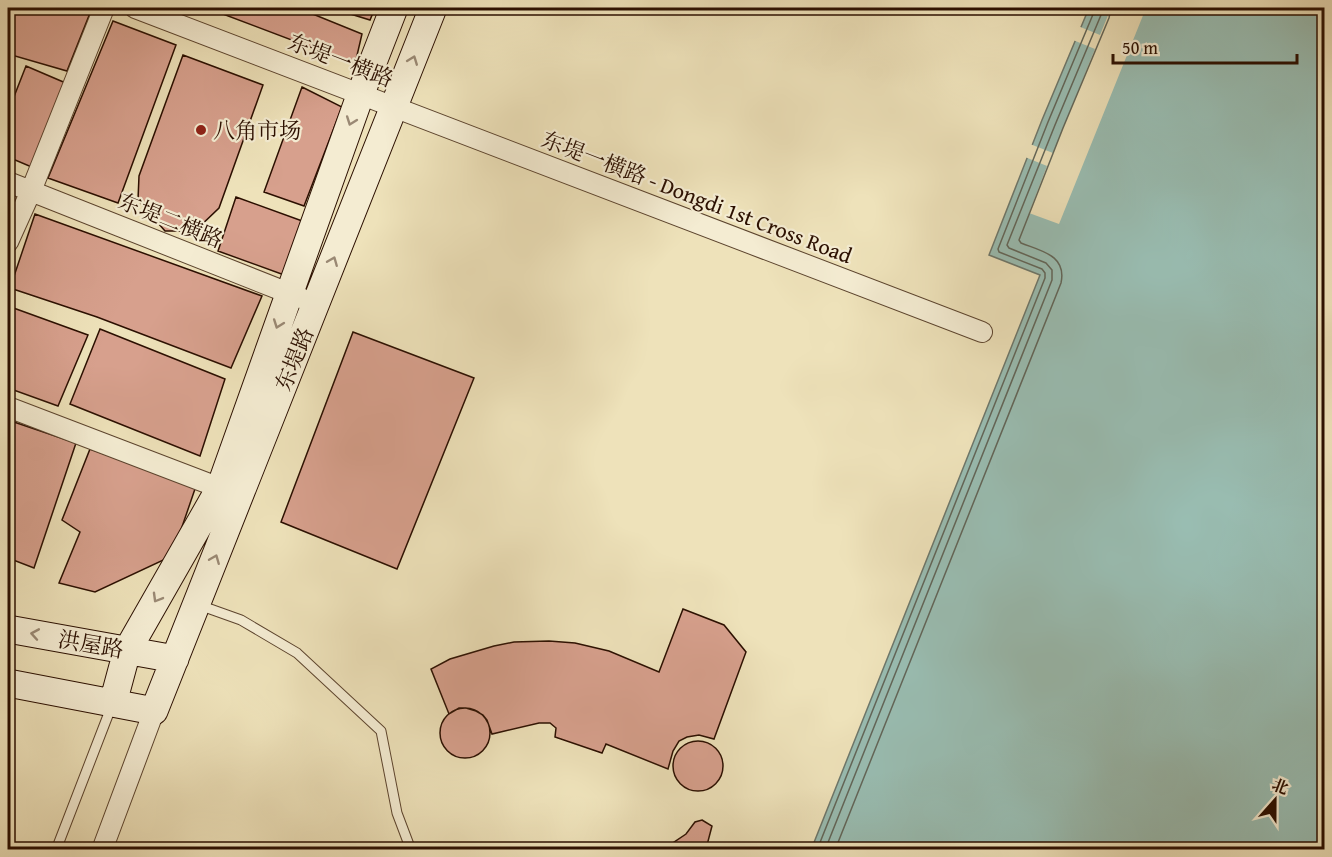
<svg xmlns="http://www.w3.org/2000/svg" width="1332" height="857" viewBox="0 0 1332 857" font-family="'Gentium Book Plus','Noto Serif SC',serif">
	<style>
		.water { fill: #99bdb2; stroke: #6d776b; stroke-width: 1.5 }
		.pier { fill: #eee2ba }
		.lines { fill: none; stroke-linecap: round; stroke-linejoin: round }
		.shore { stroke: #626659; stroke-width: 1.5 }
		.building { fill: #d7a08d; stroke: #2b0f00; stroke-width: 1.5 }
		.lane-casing { stroke: #5c442e; stroke-width: 11 }
		.street-casing { stroke: #5c442e; stroke-width: 22 }
		.secondary-casing { stroke: #2b0f00; stroke-width: 29 }
		.lane { stroke: #f4ecd2; stroke-width: 9 }
		.street { stroke: #f4ecd2; stroke-width: 20 }
		.secondary { stroke: #f4ecd2; stroke-width: 27 }
		.oneway { stroke: #9a8974 }
		.poi-dot { fill: #8f2418; stroke: #f4ecd2; stroke-width: 2 }
		.labels { text-anchor: middle; stroke-width: 4.5; stroke-linejoin: round; paint-order: stroke }
		.street-label { font-size: 22px; fill: #2b0f00; stroke: #f4ecd2 }
		.poi-label { font-size: 22px; fill: #2b0f00; stroke: #f4ecd2; text-anchor: start }
	</style>
	<rect width="100%" height="100%" fill="#eee2ba"/>
	<filter id="stains"><feTurbulence type="fractalNoise" baseFrequency=".00333" numOctaves="4"/><feColorMatrix values="0 0 0 0 .2 0 0 0 0 .09 0 0 0 0 .02 0 0 0 .5 -.17"/></filter>
	<radialGradient id="worn" r=".72"><stop offset=".6" stop-color="#630" stop-opacity="0"/><stop offset="1" stop-color="#630" stop-opacity=".3"/></radialGradient>
	<path class="water" d="M 1089,8 L 1324,8 L 1324,849 L 811,850 L 1040,275 L 989,255 L 1042,120 Z"/>
	<path class="pier" d="M 1111,8 L 1146,8 L 1059,224 L 1029,213 L 1047,166 L 1025,157 L 1030,144 L 1053,153 L 1095,49 L 1073,40 L 1078,26 L 1100,35 Z"/>
	<g class="lines">
		<path class="shore" d="M 817,850 L 1045,278 L 1045,273 L 1042,269 L 999,252 L 998,249 L 1048,122 L 1094,12 L 1094,8
			M 825,850 L 1052,280 L 1052,270 L 1046,263 L 1009,248 L 1007,245 L 1055,125 L 1101,15 L 1102,8
			M 835,850 L 1061,283 C 1067,255 1041,251 1021,243 L 1019,240 L 1063,128 L 1109,18 L 1111,8"/>
	</g>
	<path class="building" d="M 8,8 L 92,8 L 67,71 L 8,54 Z
		M 207,8 L 298,8 L 362,34 L 355,64 Z
		M 331,8 L 375,8 L 370,20 Z
		M 113,21 L 176,45 L 118,203 L 48,178 Z
		M 183,55 L 263,85 L 219,208 L 195,231 L 165,231 L 138,200 L 139,176 Z
		M 26,66 L 68,84 L 34,168 L 8,157 L 8,112 Z
		M 302,87 L 342,107 L 304,206 L 264,192 Z
		M 236,197 L 305,222 L 287,276 L 218,251 Z
		M 35,214 L 262,296 L 231,368 L 97,317 L 10,288 Z
		M 8,306 L 88,335 L 58,406 L 8,388 Z
		M 100,329 L 225,379 L 200,456 L 70,404 Z
		M 353,332 L 474,378 L 397,569 L 281,522 Z
		M 8,420 L 76,443 L 34,568 L 8,558 Z
		M 90,449 L 196,486 L 172,556 L 95,592 L 59,583 L 80,532 L 62,520 Z
		M 683,609 L 724,625 L 746,652 L 714,739 L 699,735 L 687,737 L 679,741 L 673,751 L 668,769 L 606,744 L 602,753 L 555,737 L 556,728 L 550,723 L 539,723 L 492,734 L 487,720 L 483,715 L 476,711 L 466,708 L 459,708 L 449,714 L 431,669 L 450,659 L 494,646 L 514,642 L 549,641 L 575,643 L 609,651 L 659,672 Z
		M440 733a25 25 0 1 1 50 0a25 25 0 1 1-50 0Z
		M673 766a25 25 0 1 1 50 0a25 25 0 1 1-50 0Z
		M 702,820 L 712,826 L 707,845 L 707,850 L 659,850 L 668,846 L 686,834 L 695,822 Z"/>
	<g class="lines">
		<defs>
			<path id="lane" d="M 199,605 L 241,620 L 297,653 L 381,731 L 397,813 L 411,850
				M 56,850 L 112,705"/>
			<path id="street" d="M 135,8 L 982,332
				M 8,182 L 301,298
				M 8,242 L 31,191 L 104,8
				M 8,407 L 220,488
				M 102,850 L 154,711"/>
			<path id="secondary" d="M 8,629 L 175,659
				M 8,683 L 154,711 L 433,8
				M 113,703 L 127,651 L 220,488 L 361,93 L 394,8"/>
		</defs>
		<use href="#lane" class="lane-casing"/>
		<use href="#street" class="street-casing"/>
		<use href="#secondary" class="secondary-casing"/>
		<use href="#lane" class="lane"/>
		<use href="#street" class="street"/>
		<use href="#secondary" class="secondary"/>
	</g>
	<defs><path id="oneway-chevron" d="M-2-3.5L2.5 0L-2 3.5" fill="none" stroke-width="1.6" stroke-linecap="round" stroke-linejoin="round" transform="scale(1.5)"/></defs>
	<g class="oneway">
		<use href="#oneway-chevron" transform="translate(413 60) rotate(-69)"/>
		<use href="#oneway-chevron" transform="translate(351 121) rotate(110)"/>
		<use href="#oneway-chevron" transform="translate(333 261) rotate(-68)"/>
		<use href="#oneway-chevron" transform="translate(278 324) rotate(110)"/>
		<use href="#oneway-chevron" transform="translate(215 559) rotate(-68)"/>
		<use href="#oneway-chevron" transform="translate(157 598) rotate(120)"/>
		<use href="#oneway-chevron" transform="translate(35 634) rotate(-170)"/>
	</g>
	<circle class="poi-dot" cx="201" cy="130" r="6"/>
	<g class="labels">
		<g class="street-label">
			<text transform="translate(341 60) rotate(21)" y="8">东堤一横路</text>
			<text transform="translate(697 197) rotate(21)" y="8">东堤一横路 - Dongdi 1st Cross Road</text>
			<text transform="translate(171 220) rotate(22)" y="8">东堤二横路</text>
			<text transform="translate(294 359) rotate(-68)" y="8">东堤路</text>
			<text transform="translate(91 644) rotate(10)" y="8">洪屋路</text>
		</g>
		<g class="poi-label">
			<text x="213" y="138">八角市场</text>
		</g>
	</g>
	<rect width="1332" height="857" fill="none" stroke="#eee2ba" stroke-width="30"/>
	<rect x="9" y="9" width="1314" height="839" fill="none" stroke="#2b0f00" stroke-width="3"/>
	<rect x="15" y="15" width="1302" height="827" fill="none" stroke="#2b0f00" stroke-width="1.5"/>
	<g transform="translate(1275 800) rotate(21)" stroke="#f4ecd2" stroke-width="4.5" paint-order="stroke">
	<path d="M0-4.5L10 22L0 15L-10 22Z" fill="#2b0f00"/>
	<text y="-9" font-size="16" font-weight="bold" text-anchor="middle" fill="#2b0f00">北</text>
	</g>
	<path d="M1113 54v9h184v-9" fill="none" stroke="#2b0f00" stroke-width="3"/>
	<text x="1122" y="54" font-size="18" fill="#2b0f00" stroke="#f4ecd2" stroke-width="4.5" paint-order="stroke">50 m</text>
	<rect width="100%" height="100%" filter="url(#stains)"/>
	<rect width="100%" height="100%" fill="url(#worn)"/>
</svg>
